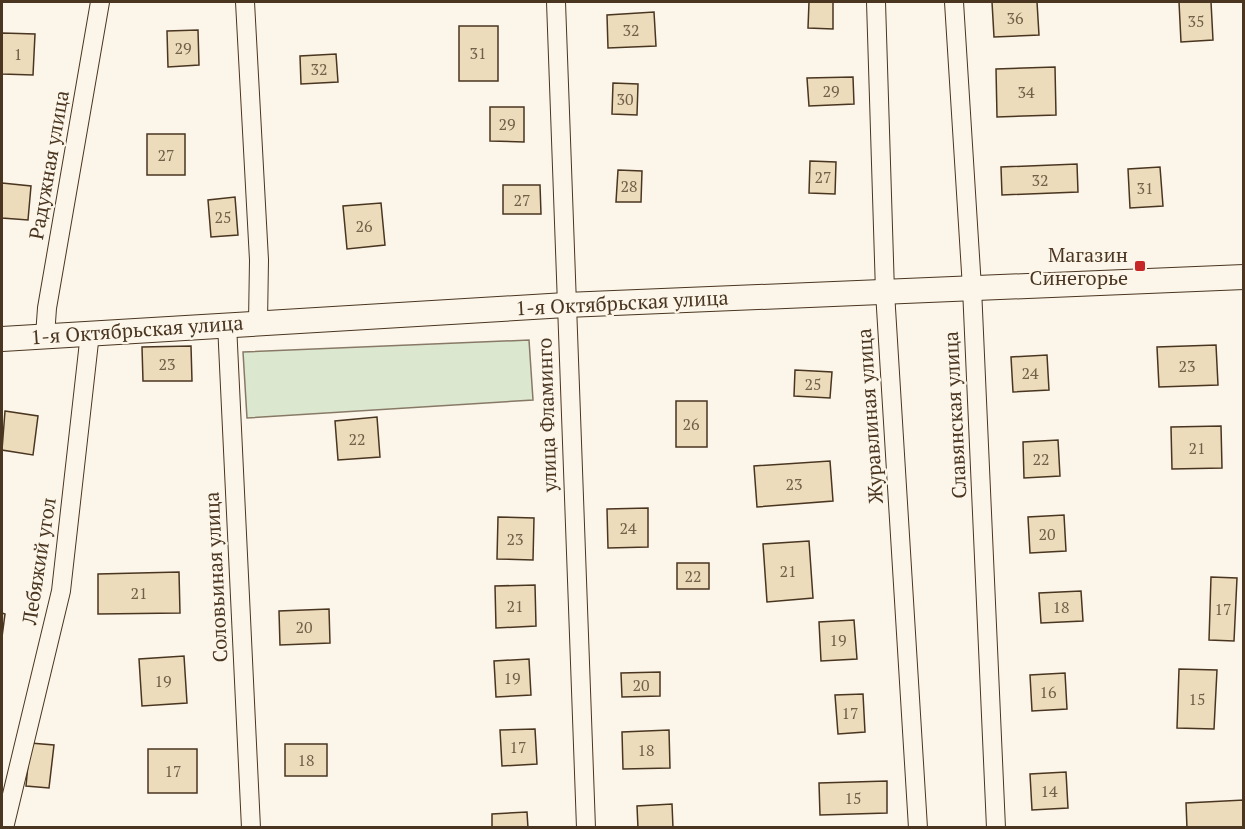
<svg xmlns="http://www.w3.org/2000/svg" width="1245" height="829" viewBox="0 0 1245 829" font-family="'PT Serif',serif">
	<style>
		.green { fill: #dce7d0; stroke: #887966; stroke-width: 1.5 }
		.building { fill: #ecdcbc; stroke: #4a3520; stroke-width: 1.5 }
		.lines { fill: none; stroke-linecap: round; stroke-linejoin: round }
		.minor-casing { stroke: #4a3520; stroke-width: 20 }
		.tertiary-casing { stroke: #4a3520; stroke-width: 26 }
		.minor { stroke: #fbf6e9; stroke-width: 18 }
		.tertiary { stroke: #fbf6e9; stroke-width: 24 }
		.poi-dot { fill: #c62828; stroke: #fbf6e9; stroke-width: 2 }
		.labels { text-anchor: middle; stroke-width: 4.5; stroke-linejoin: round; paint-order: stroke }
		.number-label { font-size: 16px; fill: #725f47 }
		.street-label { font-size: 20px; fill: #4a3520; stroke: #fbf6e9 }
		.poi-label { font-size: 20px; fill: #4a3520; stroke: #fbf6e9; text-anchor: end }
	</style>
	<rect width="100%" height="100%" fill="#fbf6e9"/>
	<path class="green" d="M 529,340 L 533,400 L 247,418 L 243,352 Z"/>
	<path class="building" d="M 809,2 L 833,2 L 833,29 L 808,28 Z
		M 992,2 L 1037,2 L 1039,35 L 994,37 Z
		M 1179,2 L 1211,2 L 1213,40 L 1181,42 Z
		M 654,12 L 656,46 L 608,48 L 607,15 Z
		M 459,26 L 498,26 L 498,81 L 459,81 Z
		M 198,30 L 199,65 L 168,67 L 167,31 Z
		M 2,33 L 35,34 L 33,75 L 2,74 Z
		M 336,54 L 338,82 L 301,84 L 300,56 Z
		M 1055,67 L 1056,115 L 997,117 L 996,69 Z
		M 853,77 L 854,104 L 809,106 L 807,78 Z
		M 613,83 L 638,84 L 637,115 L 612,114 Z
		M 490,107 L 524,107 L 524,142 L 490,141 Z
		M 147,134 L 185,134 L 185,175 L 147,175 Z
		M 810,161 L 836,162 L 835,194 L 809,193 Z
		M 1077,164 L 1078,192 L 1002,195 L 1001,167 Z
		M 1160,167 L 1163,206 L 1130,208 L 1128,169 Z
		M 618,170 L 642,171 L 641,202 L 616,202 Z
		M 2,183 L 31,186 L 28,220 L 2,218 Z
		M 503,185 L 540,185 L 541,214 L 503,214 Z
		M 235,197 L 238,235 L 211,237 L 208,200 Z
		M 381,203 L 385,245 L 347,249 L 343,206 Z
		M 1216,345 L 1218,385 L 1159,387 L 1157,347 Z
		M 191,346 L 192,381 L 143,381 L 142,347 Z
		M 1047,355 L 1049,390 L 1013,392 L 1011,357 Z
		M 795,370 L 832,372 L 830,398 L 794,396 Z
		M 676,401 L 707,401 L 707,447 L 676,447 Z
		M 5,411 L 38,416 L 33,455 L 2,450 Z
		M 377,417 L 380,457 L 338,460 L 335,421 Z
		M 1221,426 L 1222,468 L 1172,469 L 1171,427 Z
		M 1058,440 L 1060,476 L 1024,478 L 1023,442 Z
		M 830,461 L 833,501 L 757,507 L 754,466 Z
		M 648,508 L 648,547 L 608,548 L 607,509 Z
		M 1064,515 L 1066,551 L 1030,553 L 1028,517 Z
		M 498,517 L 534,518 L 533,560 L 497,559 Z
		M 809,541 L 813,598 L 767,602 L 763,544 Z
		M 677,563 L 709,563 L 709,589 L 677,589 Z
		M 179,572 L 180,613 L 98,614 L 98,574 Z
		M 1211,577 L 1237,578 L 1234,641 L 1209,640 Z
		M 535,585 L 536,626 L 496,628 L 495,586 Z
		M 1081,591 L 1083,621 L 1041,623 L 1039,593 Z
		M 329,609 L 330,643 L 280,645 L 279,611 Z
		M 2,613 L 5,614 L 2,637 Z
		M 854,620 L 857,659 L 821,661 L 819,622 Z
		M 184,656 L 187,703 L 142,706 L 139,659 Z
		M 529,659 L 531,695 L 496,697 L 494,661 Z
		M 1179,669 L 1217,670 L 1214,729 L 1177,728 Z
		M 660,672 L 660,696 L 622,697 L 621,673 Z
		M 1065,673 L 1067,709 L 1032,711 L 1030,675 Z
		M 863,694 L 865,732 L 838,734 L 835,695 Z
		M 535,729 L 537,764 L 502,766 L 500,730 Z
		M 669,730 L 670,768 L 623,769 L 622,732 Z
		M 30,743 L 54,745 L 49,788 L 26,786 Z
		M 285,744 L 327,744 L 327,776 L 285,776 Z
		M 148,749 L 197,749 L 197,793 L 148,793 Z
		M 1066,772 L 1068,808 L 1032,810 L 1030,774 Z
		M 887,781 L 887,813 L 820,815 L 819,783 Z
		M 1244,800 L 1244,828 L 1187,828 L 1186,803 Z
		M 672,804 L 673,828 L 638,828 L 637,806 Z
		M 527,812 L 528,828 L 492,828 L 492,814 Z"/>
	<g class="lines">
		<defs>
			<path id="minor" d="M 245,2 L 259,260 L 258,322
				M 556,2 L 586,828
				M 876,2 L 885,292 L 918,828
				M 954,2 L 972,288 L 996,828
				M 227,324 L 251,828
				M 45,336 L 47,308 L 100,2
				M 4,828 L 61,591 L 90,333"/>
			<path id="tertiary" d="M 2,339 L 566,305 L 1244,277"/>
		</defs>
		<use href="#minor" class="minor-casing"/>
		<use href="#tertiary" class="tertiary-casing"/>
		<use href="#minor" class="minor"/>
		<use href="#tertiary" class="tertiary"/>
	</g>
	<rect class="poi-dot" x="1134" y="260" width="12" height="12" rx="3"/>
	<g class="labels">
		<g class="number-label">
			<text x="1015" y="24">36</text>
			<text x="1196" y="27">35</text>
			<text x="631" y="36">32</text>
			<text x="183" y="54">29</text>
			<text x="478" y="59">31</text>
			<text x="18" y="60">1</text>
			<text x="319" y="75">32</text>
			<text x="831" y="97">29</text>
			<text x="1026" y="98">34</text>
			<text x="625" y="105">30</text>
			<text x="507" y="130">29</text>
			<text x="166" y="161">27</text>
			<text x="823" y="183">27</text>
			<text x="1040" y="186">32</text>
			<text x="629" y="192">28</text>
			<text x="1145" y="194">31</text>
			<text x="522" y="206">27</text>
			<text x="223" y="223">25</text>
			<text x="364" y="232">26</text>
			<text x="167" y="370">23</text>
			<text x="1187" y="372">23</text>
			<text x="1030" y="379">24</text>
			<text x="813" y="390">25</text>
			<text x="691" y="430">26</text>
			<text x="357" y="445">22</text>
			<text x="1197" y="454">21</text>
			<text x="1041" y="465">22</text>
			<text x="794" y="490">23</text>
			<text x="628" y="534">24</text>
			<text x="1047" y="540">20</text>
			<text x="515" y="545">23</text>
			<text x="788" y="577">21</text>
			<text x="693" y="582">22</text>
			<text x="139" y="599">21</text>
			<text x="515" y="612">21</text>
			<text x="1061" y="613">18</text>
			<text x="1223" y="615">17</text>
			<text x="304" y="633">20</text>
			<text x="838" y="646">19</text>
			<text x="512" y="684">19</text>
			<text x="163" y="687">19</text>
			<text x="641" y="691">20</text>
			<text x="1048" y="698">16</text>
			<text x="1197" y="705">15</text>
			<text x="850" y="719">17</text>
			<text x="518" y="753">17</text>
			<text x="646" y="756">18</text>
			<text x="306" y="766">18</text>
			<text x="173" y="777">17</text>
			<text x="1049" y="797">14</text>
			<text x="853" y="804">15</text>
		</g>
		<g class="street-label">
			<text transform="translate(49 165) rotate(-80)" y="7">Радужная улица</text>
			<text transform="translate(622 303) rotate(-3)" y="7">1-я Октябрьская улица</text>
			<text transform="translate(137 330) rotate(-4)" y="7">1-я Октябрьская улица</text>
			<text transform="translate(547 415) rotate(-92)" y="7">улица Фламинго</text>
			<text transform="translate(955 415) rotate(-93)" y="7">Славянская улица</text>
			<text transform="translate(870 416) rotate(-94)" y="7">Журавлиная улица</text>
			<text transform="translate(39 561) rotate(-81)" y="7">Лебяжий угол</text>
			<text transform="translate(216 577) rotate(-93)" y="7">Соловьиная улица</text>
		</g>
		<g class="poi-label">
			<text x="1128" y="262">Магазин<tspan x="1128" dy="23">Синегорье</tspan></text>
		</g>
	</g>
	<rect width="1245" height="829" fill="none" stroke="#4a3520" stroke-width="6"/>
</svg>
